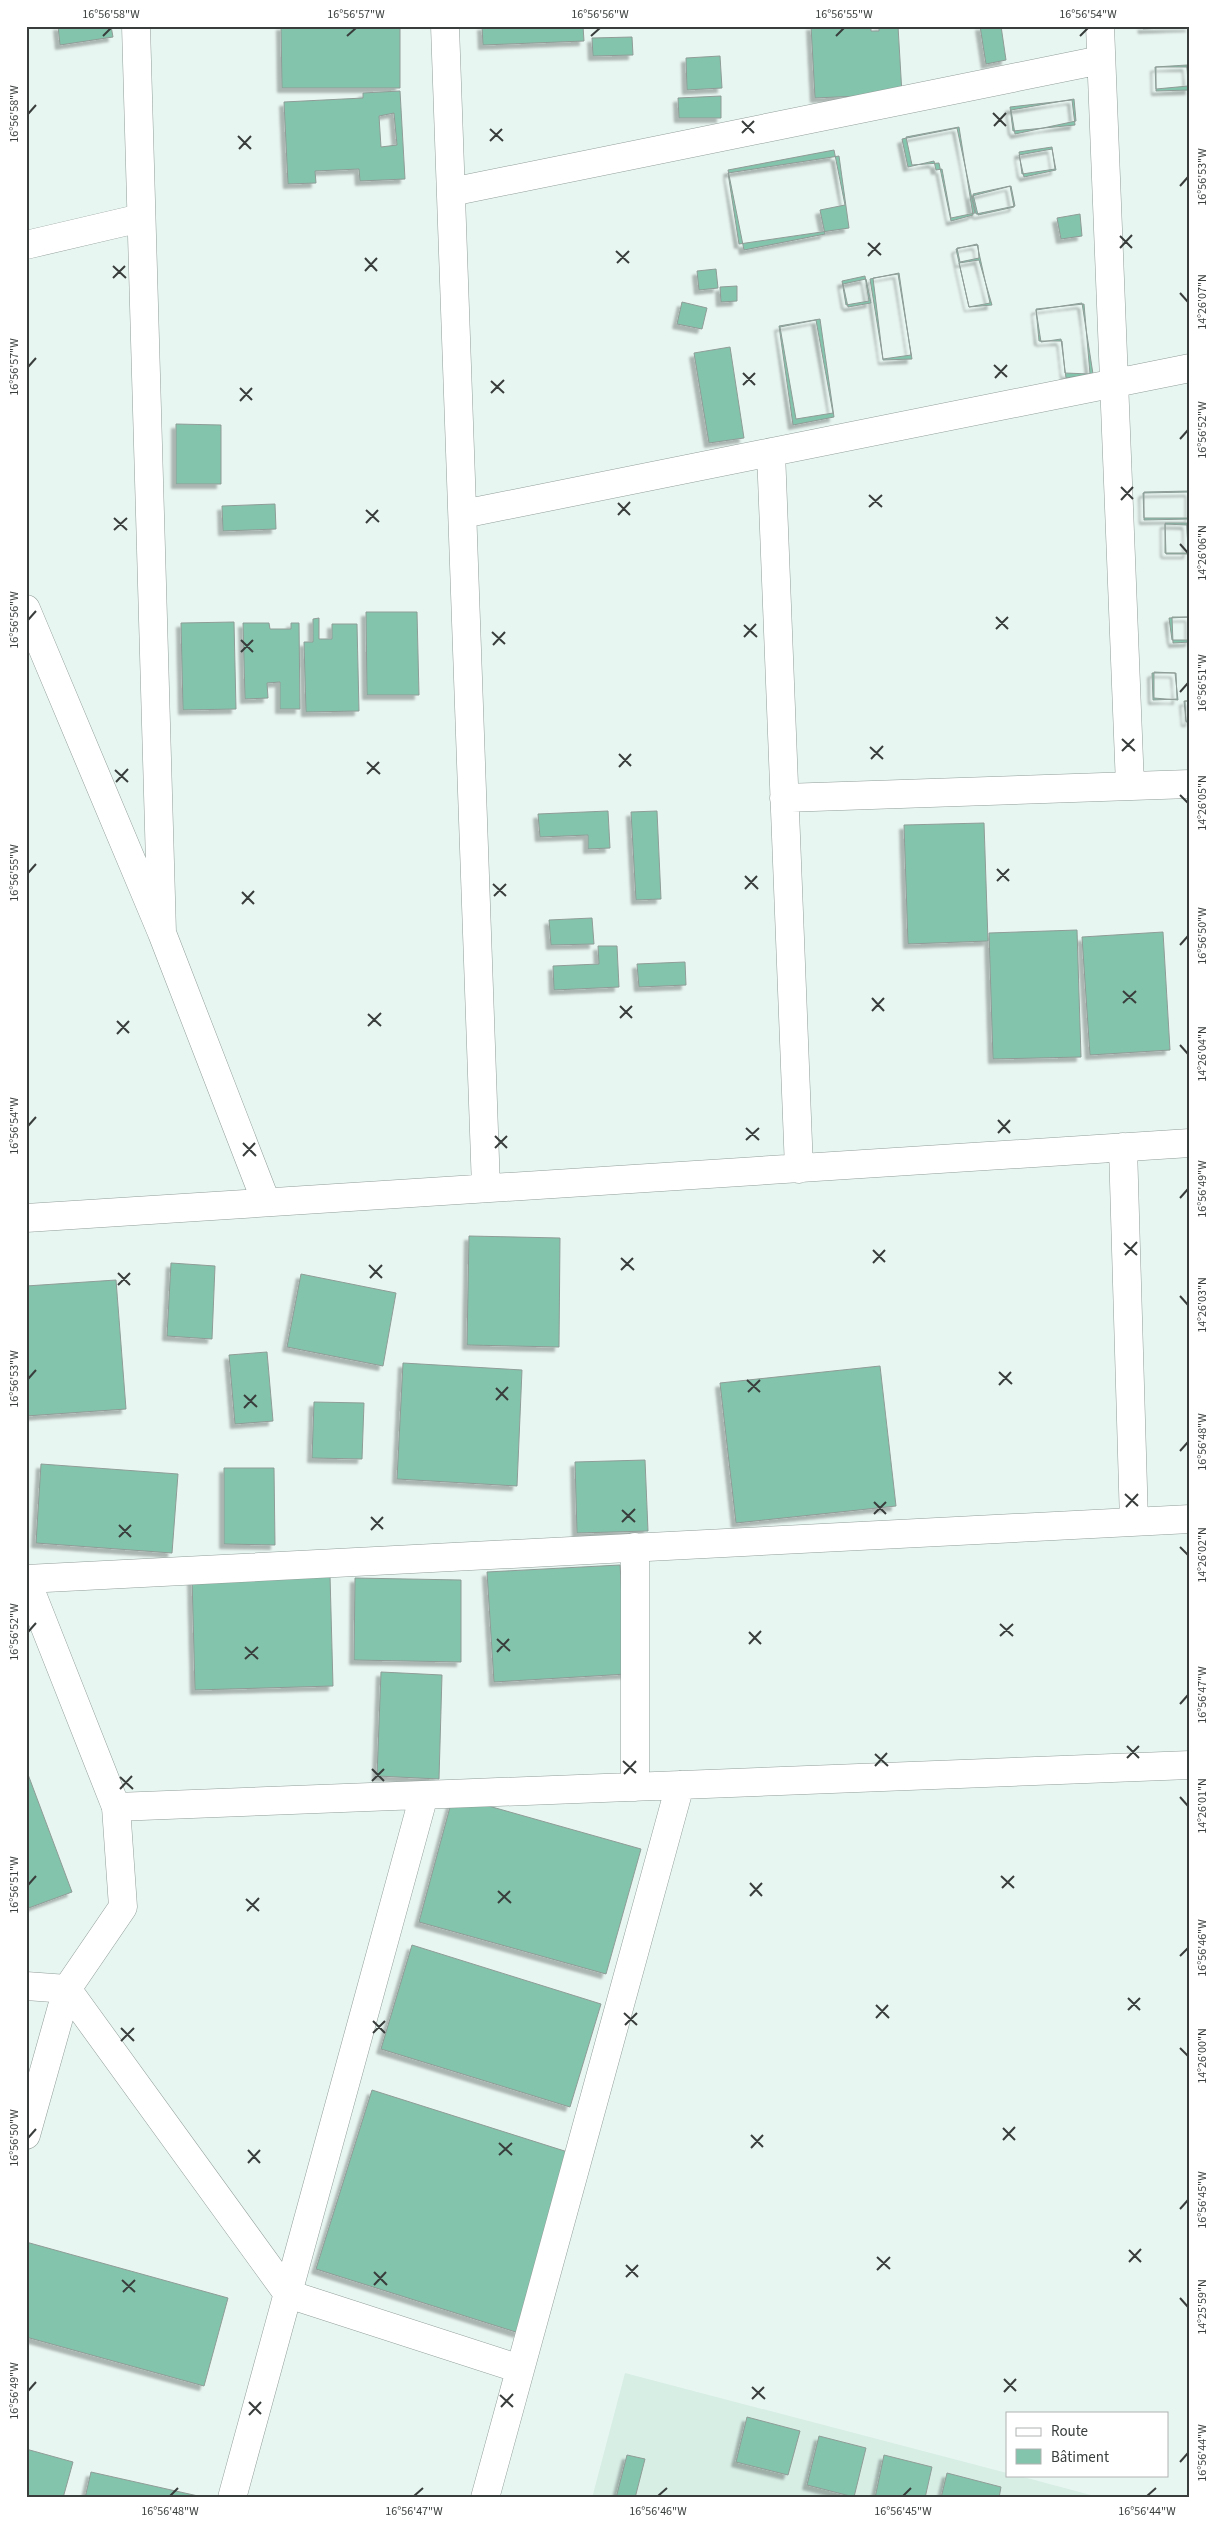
<svg xmlns="http://www.w3.org/2000/svg" width="1216" height="2524" viewBox="0 0 1216 2524" font-family="'Source Sans 3',sans-serif">
	<style>
		.built { fill: #d7eee5 }
		.building { fill: #83c4ac; stroke: #8f9c97; fill-rule: evenodd; filter: url(#shadow) }
		.lines { fill: none; stroke-linecap: round; stroke-linejoin: round }
		.street-casing { stroke: #919e99; stroke-width: 29 }
		.secondary-casing { stroke: #919e99; stroke-width: 29 }
		.street { stroke: #fff; stroke-width: 28 }
		.secondary { stroke: #fff; stroke-width: 28 }
		.ticks { fill: none; stroke: #393e3c; stroke-width: 2 }
		.neatline { fill: none; stroke: #393e3c; stroke-width: 2 }
		.ticks-label { font-size: 12px; text-anchor: middle; fill: #393e3c }
	</style>
	<defs>
		<filter id="shadow"><feDropShadow dx="-4.5" dy="4.5" stdDeviation="1" flood-color="#0004"/></filter>
	</defs>
	<rect width="100%" height="100%" fill="#e8f6f1"/>
	<path class="built" d="M 625,2373 L 1007,2473 L 1007,2475 L 1016,2475 L 1102,2498 L 592,2498 Z"/>
	<path class="building" d="M 58,26 L 111,26 L 113,37 L 60,45 Z
		M 281,26 L 400,26 L 400,88 L 282,88 Z
		M 482,26 L 583,26 L 584,41 L 483,45 Z
		M 811,26 L 871,26 L 871,31 L 879,31 L 879,26 L 898,26 L 902,94 L 815,98 Z
		M 980,26 L 1001,26 L 1006,60 L 986,64 Z
		M 1142,26 L 1190,26 L 1190,27 L 1143,29 Z
		M 632,37 L 633,55 L 593,56 L 592,38 Z
		M 720,56 L 722,88 L 687,90 L 686,58 Z
		M 1187,65 L 1188,86 L 1156,89 L 1155,67 Z
		M 1156,67 L 1187,67 L 1190,90 L 1156,91 Z
		M 400,91 L 405,179 L 360,181 L 359,169 L 315,171 L 316,183 L 288,184 L 284,102 L 363,98 L 363,93 ZM 394,113 L 397,145 L 381,147 L 379,116 Z
		M 721,96 L 721,118 L 679,118 L 678,98 Z
		M 1074,99 L 1076,121 L 1015,134 L 1011,110 Z
		M 1072,100 L 1075,125 L 1013,131 L 1010,107 Z
		M 959,127 L 973,215 L 951,221 L 939,163 L 912,165 L 906,137 Z
		M 957,128 L 975,213 L 951,218 L 942,169 L 936,170 L 934,161 L 908,167 L 902,139 Z
		M 1052,147 L 1055,169 L 1022,174 L 1019,152 Z
		M 1052,149 L 1056,170 L 1024,177 L 1019,155 Z
		M 834,150 L 845,205 L 820,210 L 825,234 L 744,250 L 728,170 Z
		M 839,156 L 849,228 L 739,244 L 728,173 Z
		M 1010,186 L 1014,207 L 978,215 L 973,194 Z
		M 1011,186 L 1015,206 L 976,214 L 972,196 Z
		M 1080,214 L 1082,236 L 1061,239 L 1057,218 Z
		M 977,244 L 990,303 L 969,307 L 956,249 Z
		M 978,245 L 979,258 L 960,262 L 957,248 Z
		M 979,260 L 992,305 L 969,307 L 959,263 Z
		M 716,269 L 718,288 L 699,290 L 697,271 Z
		M 899,273 L 911,355 L 883,359 L 870,279 Z
		M 898,274 L 912,359 L 883,360 L 873,278 Z
		M 865,276 L 869,301 L 846,305 L 842,281 Z
		M 866,279 L 871,303 L 848,307 L 843,284 Z
		M 737,286 L 737,301 L 721,302 L 720,287 Z
		M 682,302 L 707,308 L 702,329 L 677,324 Z
		M 1082,303 L 1093,374 L 1066,378 L 1061,339 L 1041,342 L 1036,310 Z
		M 1084,304 L 1090,374 L 1065,373 L 1062,341 L 1039,341 L 1036,309 Z
		M 820,319 L 834,417 L 793,425 L 779,326 Z
		M 816,320 L 833,413 L 796,419 L 780,327 Z
		M 730,347 L 744,438 L 709,443 L 694,353 Z
		M 176,424 L 221,425 L 221,484 L 176,484 Z
		M 1190,491 L 1190,519 L 1144,520 L 1144,492 Z
		M 1190,492 L 1190,518 L 1144,518 L 1143,493 Z
		M 275,504 L 276,529 L 223,531 L 222,506 Z
		M 1165,523 L 1187,523 L 1188,554 L 1166,554 Z
		M 1165,524 L 1187,525 L 1188,553 L 1165,553 Z
		M 366,612 L 417,612 L 419,695 L 367,695 Z
		M 1172,617 L 1190,617 L 1190,642 L 1173,643 Z
		M 1190,617 L 1190,640 L 1172,640 L 1169,618 Z
		M 319,618 L 319,639 L 332,639 L 332,624 L 357,624 L 359,711 L 306,712 L 304,642 L 313,642 L 313,619 Z
		M 234,622 L 236,709 L 183,710 L 181,623 Z
		M 243,623 L 269,623 L 270,629 L 291,629 L 291,623 L 299,623 L 300,709 L 280,709 L 280,682 L 267,683 L 268,698 L 245,699 Z
		M 1154,672 L 1175,673 L 1178,700 L 1154,698 Z
		M 1152,673 L 1176,673 L 1177,699 L 1153,700 Z
		M 1184,701 L 1190,701 L 1190,721 L 1186,721 Z
		M 1185,701 L 1190,701 L 1190,722 L 1186,722 Z
		M 608,811 L 610,848 L 588,849 L 588,835 L 540,837 L 538,814 Z
		M 657,811 L 661,899 L 636,900 L 631,812 Z
		M 984,823 L 988,941 L 908,944 L 904,825 Z
		M 592,918 L 594,944 L 551,945 L 549,920 Z
		M 1077,930 L 1081,1057 L 993,1059 L 989,933 Z
		M 1163,932 L 1170,1050 L 1090,1055 L 1082,937 Z
		M 598,946 L 617,946 L 619,987 L 554,990 L 553,966 L 599,964 Z
		M 685,962 L 686,985 L 639,987 L 637,964 Z
		M 469,1236 L 560,1238 L 559,1347 L 467,1345 Z
		M 171,1263 L 215,1266 L 212,1339 L 167,1336 Z
		M 301,1274 L 396,1293 L 383,1366 L 287,1347 Z
		M 116,1280 L 126,1409 L 26,1416 L 26,1286 Z
		M 267,1352 L 273,1421 L 235,1424 L 229,1355 Z
		M 403,1363 L 522,1370 L 517,1486 L 397,1479 Z
		M 880,1366 L 896,1506 L 736,1523 L 720,1383 Z
		M 314,1402 L 364,1403 L 362,1459 L 312,1458 Z
		M 645,1460 L 648,1531 L 577,1533 L 575,1462 Z
		M 41,1464 L 178,1474 L 172,1553 L 36,1543 Z
		M 224,1468 L 274,1468 L 275,1545 L 224,1544 Z
		M 620,1565 L 627,1674 L 494,1682 L 487,1572 Z
		M 330,1575 L 333,1686 L 195,1690 L 192,1578 Z
		M 355,1578 L 461,1580 L 461,1662 L 354,1660 Z
		M 381,1672 L 442,1675 L 439,1779 L 377,1776 Z
		M 26,1769 L 72,1892 L 26,1909 Z
		M 453,1796 L 641,1849 L 606,1974 L 419,1922 Z
		M 412,1945 L 601,2004 L 570,2107 L 381,2049 Z
		M 372,2090 L 574,2154 L 519,2333 L 316,2269 Z
		M 26,2242 L 228,2298 L 204,2386 L 26,2337 Z
		M 747,2417 L 800,2431 L 788,2475 L 736,2462 Z
		M 819,2436 L 866,2448 L 854,2497 L 807,2485 Z
		M 26,2449 L 73,2462 L 63,2498 L 26,2498 Z
		M 627,2455 L 645,2459 L 635,2498 L 616,2498 Z
		M 884,2455 L 932,2467 L 925,2498 L 875,2498 Z
		M 91,2472 L 207,2498 L 85,2498 Z
		M 947,2473 L 1001,2487 L 999,2498 L 941,2498 Z"/>
	<g class="lines">
		<defs>
			<path id="street" d="M 136,26 L 162,933
				M 445,26 L 486,1188
				M 1100,26 L 1130,786
				M 451,192 L 1101,60
				M 26,245 L 141,218
				M 771,452 L 799,1169
				M 463,514 L 1190,368
				M 26,609 L 162,933 L 266,1202
				M 784,798 L 1190,784
				M 1123,1147 L 1134,1522
				M 26,1218 L 1190,1143
				M 26,1579 L 1190,1519
				M 635,1787 L 635,1547
				M 116,1807 L 1190,1765
				M 67,1989 L 288,2294 L 520,2369
				M 26,2135 L 67,1989
				M 232,2498 L 424,1795
				M 485,2498 L 680,1785"/>
			<path id="secondary" d="M 26,1579 L 116,1807 L 123,1907 L 67,1989 L 26,1986"/>
		</defs>
		<use href="#street" class="street-casing"/>
		<use href="#secondary" class="secondary-casing"/>
		<use href="#street" class="street"/>
		<use href="#secondary" class="secondary"/>
	</g>
	<path class="ticks" d="M 103,36 L 111,28M 347,36 L 356,28M 591,36 L 600,28M 836,36 L 844,28M 1080,36 L 1088,28M 993,113 L 1006,126M 28,114 L 36,105M 742,121 L 754,133M 994,126 L 1006,113M 490,129 L 503,141M 742,133 L 754,121M 238,136 L 251,149M 490,141 L 502,129M 239,149 L 251,136M 1180,186 L 1188,177M 1120,236 L 1132,248M 868,243 L 881,255M 1120,248 L 1132,235M 616,251 L 629,263M 868,256 L 880,243M 365,258 L 377,271M 617,263 L 629,251M 113,266 L 126,278M 365,271 L 377,258M 113,278 L 125,266M 1180,293 L 1188,302M 994,365 L 1007,377M 28,367 L 36,358M 743,373 L 755,385M 995,378 L 1007,365M 491,381 L 504,393M 743,385 L 755,373M 240,388 L 252,400M 491,393 L 504,380M 240,401 L 252,388M 1180,439 L 1188,430M 1121,487 L 1133,499M 869,495 L 882,507M 1121,500 L 1133,487M 618,503 L 630,515M 869,507 L 882,495M 366,510 L 379,522M 618,515 L 630,502M 114,518 L 127,530M 366,523 L 378,510M 114,530 L 127,518M 1180,544 L 1188,553M 996,617 L 1008,629M 28,620 L 36,611M 744,625 L 757,637M 996,629 L 1008,617M 492,632 L 505,644M 744,637 L 756,624M 241,640 L 253,652M 493,645 L 505,632M 241,652 L 253,640M 1180,692 L 1188,683M 1122,739 L 1135,751M 870,747 L 883,759M 1122,751 L 1134,739M 619,754 L 631,766M 871,759 L 883,746M 367,762 L 380,774M 619,767 L 631,754M 115,770 L 128,782M 367,774 L 379,762M 116,782 L 128,769M 1180,795 L 1188,803M 997,869 L 1009,881M 28,873 L 36,864M 745,876 L 758,889M 997,881 L 1009,869M 493,884 L 506,896M 745,889 L 757,876M 242,892 L 254,904M 494,896 L 506,884M 242,904 L 254,891M 1180,945 L 1188,936M 1123,991 L 1136,1003M 872,998 L 884,1011M 1123,1003 L 1136,991M 620,1006 L 632,1018M 872,1011 L 884,998M 368,1014 L 381,1026M 620,1018 L 632,1006M 117,1021 L 129,1033M 368,1026 L 381,1013M 117,1034 L 129,1021M 1180,1045 L 1188,1054M 998,1120 L 1010,1133M 28,1126 L 36,1117M 746,1128 L 759,1140M 998,1133 L 1010,1120M 495,1136 L 507,1148M 746,1140 L 759,1128M 243,1143 L 256,1156M 495,1148 L 507,1136M 243,1156 L 255,1143M 1180,1198 L 1188,1189M 1124,1243 L 1137,1255M 873,1250 L 885,1262M 1125,1255 L 1137,1242M 621,1258 L 634,1270M 873,1263 L 885,1250M 369,1265 L 382,1278M 621,1270 L 633,1258M 118,1273 L 130,1285M 370,1278 L 382,1265M 118,1285 L 130,1273M 1180,1296 L 1188,1305M 999,1372 L 1012,1384M 28,1379 L 36,1370M 747,1380 L 760,1392M 999,1385 L 1011,1372M 496,1388 L 508,1400M 748,1392 L 760,1380M 244,1395 L 257,1407M 496,1400 L 508,1387M 244,1408 L 256,1395M 1180,1451 L 1188,1442M 1125,1494 L 1138,1506M 874,1502 L 886,1514M 1126,1507 L 1138,1494M 622,1510 L 635,1522M 874,1514 L 886,1502M 371,1517 L 383,1529M 622,1522 L 635,1509M 119,1525 L 131,1537M 371,1530 L 383,1517M 119,1537 L 131,1525M 1180,1547 L 1188,1555M 1000,1624 L 1013,1636M 28,1632 L 36,1623M 749,1632 L 761,1644M 1000,1636 L 1013,1624M 497,1639 L 510,1651M 749,1644 L 761,1631M 245,1647 L 258,1659M 497,1652 L 509,1639M 245,1659 L 258,1647M 1180,1704 L 1188,1695M 1127,1746 L 1139,1758M 875,1754 L 888,1766M 1127,1758 L 1139,1746M 623,1761 L 636,1773M 875,1766 L 887,1753M 372,1769 L 384,1781M 624,1774 L 636,1761M 120,1777 L 133,1789M 372,1781 L 384,1769M 120,1789 L 132,1776M 1180,1797 L 1188,1806M 1001,1876 L 1014,1888M 750,1883 L 762,1896M 28,1885 L 36,1876M 1002,1888 L 1014,1876M 498,1891 L 511,1903M 750,1896 L 762,1883M 246,1899 L 259,1911M 498,1903 L 510,1891M 247,1911 L 259,1898M 1180,1956 L 1188,1948M 1128,1998 L 1140,2010M 876,2005 L 889,2018M 1128,2010 L 1140,1998M 624,2013 L 637,2025M 876,2018 L 888,2005M 373,2021 L 385,2033M 625,2025 L 637,2013M 121,2028 L 134,2041M 373,2033 L 385,2021M 121,2041 L 134,2028M 1180,2048 L 1188,2056M 1003,2128 L 1015,2140M 751,2135 L 763,2147M 28,2138 L 36,2129M 1003,2140 L 1015,2127M 499,2143 L 512,2155M 751,2148 L 763,2135M 248,2150 L 260,2163M 499,2155 L 512,2143M 248,2163 L 260,2150M 1180,2209 L 1188,2200M 1129,2250 L 1141,2262M 877,2257 L 890,2269M 1129,2262 L 1141,2249M 626,2265 L 638,2277M 877,2270 L 890,2257M 374,2272 L 387,2285M 626,2277 L 638,2265M 122,2280 L 135,2292M 374,2285 L 386,2272M 123,2292 L 135,2280M 1180,2298 L 1188,2307M 1004,2379 L 1016,2391M 752,2387 L 765,2399M 28,2391 L 36,2382M 1004,2392 L 1016,2379M 500,2395 L 513,2407M 752,2399 L 764,2387M 249,2402 L 261,2414M 501,2407 L 513,2394M 249,2415 L 261,2402M 1180,2462 L 1188,2453M 170,2496 L 178,2488M 414,2496 L 423,2488M 658,2496 L 667,2488M 903,2496 L 911,2488M 1147,2496 L 1156,2488"/>
	<rect width="1216" height="2524" fill="none" stroke="#ffffff" stroke-width="55"/>
	<rect x="1006" y="2412" width="162" height="65" fill="#ffffff" stroke="#b0b2b1"/>
	<rect x="1016" y="2428" width="25" height="8" fill="#ffffff" stroke="#b0b2b1"/>
	<text x="1051" y="2436" font-size="15" fill="#393e3c">Route</text>
	<rect x="1016" y="2449" width="25" height="15" fill="#83c4ac" stroke="#b0b2b1"/>
	<text x="1051" y="2462" font-size="15" fill="#393e3c">Bâtiment</text>
	<rect x="28" y="28" width="1160" height="2468" class="neatline"/>
	<g class="ticks-label">
		<text x="111" y="18">16°56'58"W</text>
		<text x="356" y="18">16°56'57"W</text>
		<text x="600" y="18">16°56'56"W</text>
		<text x="844" y="18">16°56'55"W</text>
		<text x="1088" y="18">16°56'54"W</text>
		<text transform="translate(14 114) rotate(-90)" y="4">16°56'58"W</text>
		<text transform="translate(1202 177) rotate(-90)" y="4">16°56'53"W</text>
		<text transform="translate(1202 302) rotate(-90)" y="4">14°26'07"N</text>
		<text transform="translate(14 367) rotate(-90)" y="4">16°56'57"W</text>
		<text transform="translate(1202 430) rotate(-90)" y="4">16°56'52"W</text>
		<text transform="translate(1202 553) rotate(-90)" y="4">14°26'06"N</text>
		<text transform="translate(14 620) rotate(-90)" y="4">16°56'56"W</text>
		<text transform="translate(1202 683) rotate(-90)" y="4">16°56'51"W</text>
		<text transform="translate(1202 803) rotate(-90)" y="4">14°26'05"N</text>
		<text transform="translate(14 873) rotate(-90)" y="4">16°56'55"W</text>
		<text transform="translate(1202 936) rotate(-90)" y="4">16°56'50"W</text>
		<text transform="translate(1202 1054) rotate(-90)" y="4">14°26'04"N</text>
		<text transform="translate(14 1126) rotate(-90)" y="4">16°56'54"W</text>
		<text transform="translate(1202 1189) rotate(-90)" y="4">16°56'49"W</text>
		<text transform="translate(1202 1305) rotate(-90)" y="4">14°26'03"N</text>
		<text transform="translate(14 1379) rotate(-90)" y="4">16°56'53"W</text>
		<text transform="translate(1202 1442) rotate(-90)" y="4">16°56'48"W</text>
		<text transform="translate(1202 1555) rotate(-90)" y="4">14°26'02"N</text>
		<text transform="translate(14 1632) rotate(-90)" y="4">16°56'52"W</text>
		<text transform="translate(1202 1695) rotate(-90)" y="4">16°56'47"W</text>
		<text transform="translate(1202 1806) rotate(-90)" y="4">14°26'01"N</text>
		<text transform="translate(14 1885) rotate(-90)" y="4">16°56'51"W</text>
		<text transform="translate(1202 1948) rotate(-90)" y="4">16°56'46"W</text>
		<text transform="translate(1202 2056) rotate(-90)" y="4">14°26'00"N</text>
		<text transform="translate(14 2138) rotate(-90)" y="4">16°56'50"W</text>
		<text transform="translate(1202 2200) rotate(-90)" y="4">16°56'45"W</text>
		<text transform="translate(1202 2307) rotate(-90)" y="4">14°25'59"N</text>
		<text transform="translate(14 2391) rotate(-90)" y="4">16°56'49"W</text>
		<text transform="translate(1202 2453) rotate(-90)" y="4">16°56'44"W</text>
		<text x="170" y="2515">16°56'48"W</text>
		<text x="414" y="2515">16°56'47"W</text>
		<text x="658" y="2515">16°56'46"W</text>
		<text x="903" y="2515">16°56'45"W</text>
		<text x="1147" y="2515">16°56'44"W</text>
	</g>
</svg>
